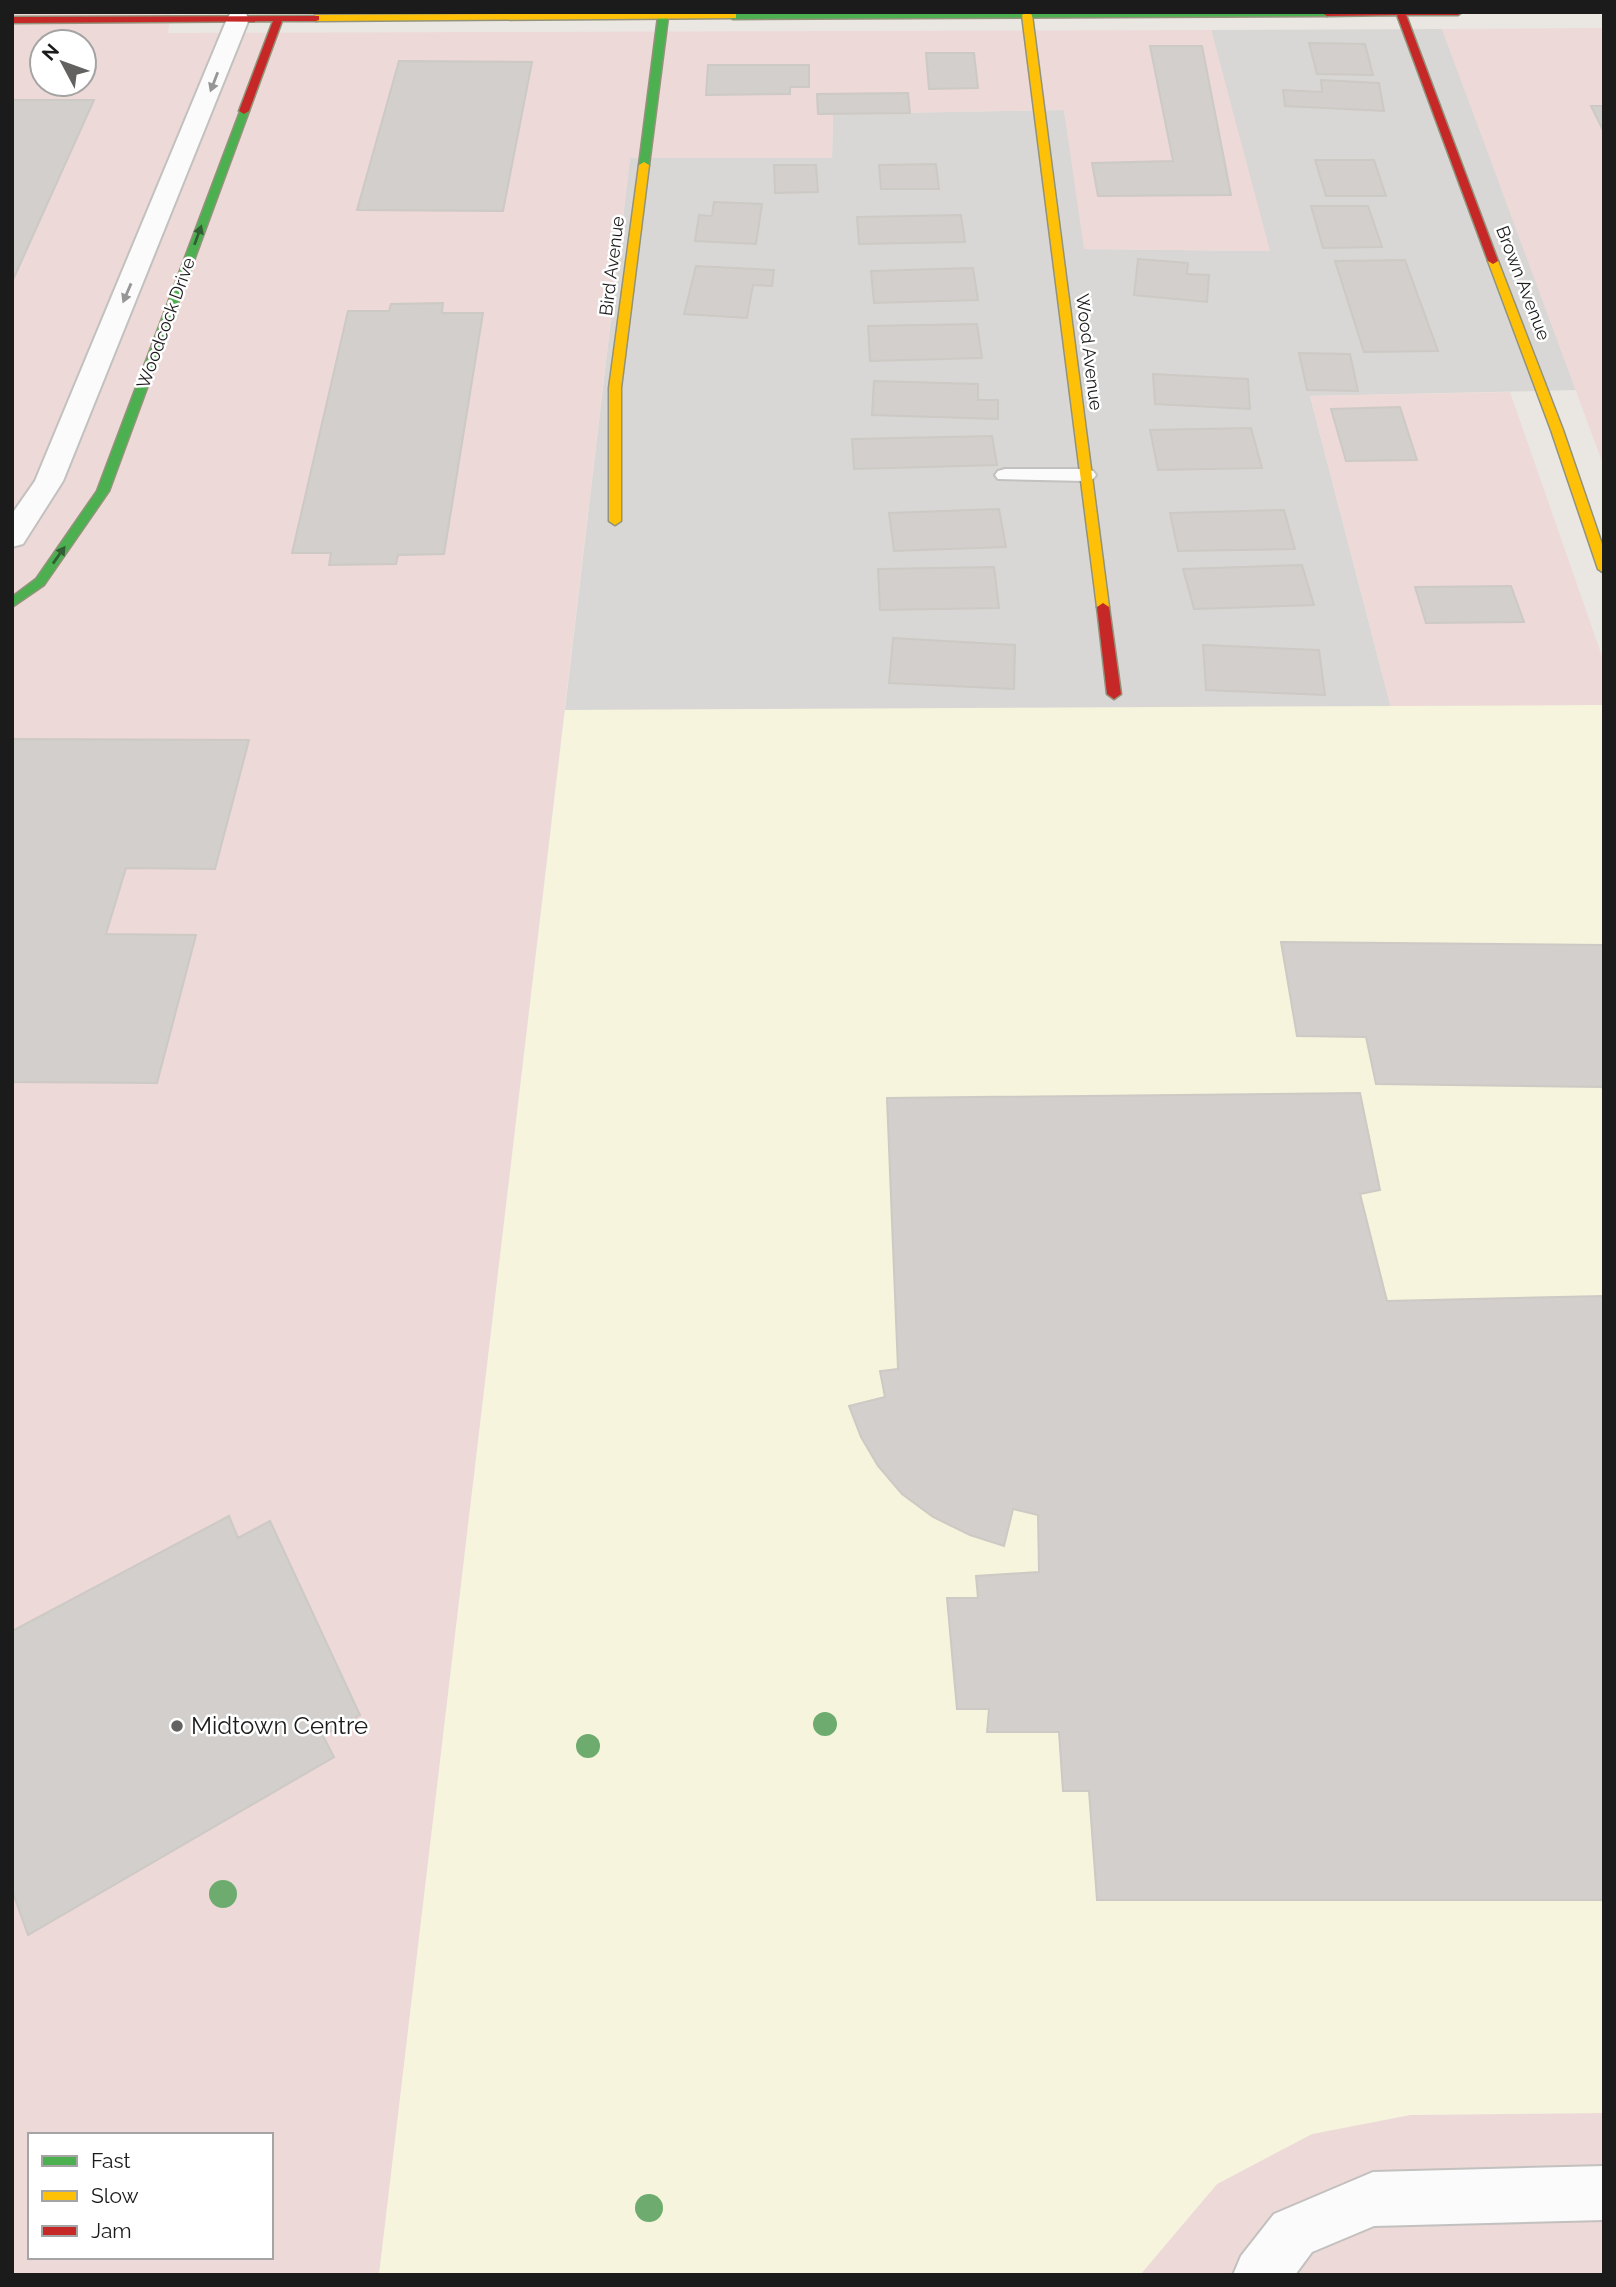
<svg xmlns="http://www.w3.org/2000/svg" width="1616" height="2287" viewBox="0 0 1616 2287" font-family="Raleway,sans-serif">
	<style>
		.residential { fill: #d9d7d5 }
		.commercial { fill: #edd9d7; fill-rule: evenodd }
		.education { fill: #f6f4dc }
		.building { fill: #d2cfcc; stroke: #cdc9c4; stroke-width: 2 }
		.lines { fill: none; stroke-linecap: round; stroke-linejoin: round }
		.lane-casing { stroke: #c2c1bf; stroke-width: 4 }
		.street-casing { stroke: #c2c1bf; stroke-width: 4 }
		.fast-casing { stroke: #93937b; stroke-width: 3 }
		.slow-casing { stroke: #93937b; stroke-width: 3 }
		.jam-casing { stroke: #93937b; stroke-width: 3 }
		.lane { fill: #fcfbfb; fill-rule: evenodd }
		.street { fill: #fcfbfb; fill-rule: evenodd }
		.fast { fill: #4caf50; fill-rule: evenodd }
		.slow { fill: #ffc107; fill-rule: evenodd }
		.jam { fill: #c62828; fill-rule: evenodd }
		.tree { fill: #6dac6e }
		.oneway { fill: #979696 }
		.oneway2 { fill: #315e33 }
		.poi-dot { fill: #636261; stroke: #fff; stroke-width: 2.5 }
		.labels { text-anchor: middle; stroke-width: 5; stroke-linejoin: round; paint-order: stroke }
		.far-street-label { font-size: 18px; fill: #1b1b1b; stroke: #fff }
		.near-poi-label { font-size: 24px; fill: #1b1b1b; stroke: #fff; text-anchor: start }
	</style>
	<rect width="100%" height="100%" fill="#eae7e3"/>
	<path class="residential" d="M 1442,29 L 1578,390 L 1310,396 L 1391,708 L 565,710 L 630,158 L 832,158 L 833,114 L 1064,110 L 1085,249 L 1269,251 L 1211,30 Z"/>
	<path class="commercial" d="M 12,12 L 171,12 L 168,33 L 1211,30 L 1270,251 L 1084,249 L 1064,110 L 833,114 L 832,158 L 630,158 L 379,2275 L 12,2275 ZM 42,42 L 84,42 L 84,84 L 42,84 ZM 30,2135 L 271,2135 L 271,2257 L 30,2257 Z
		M 1604,28 L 1604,467 L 1442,29 Z
		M 1510,392 L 1604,662 L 1604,705 L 1391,708 L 1310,396 Z
		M 1604,2113 L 1604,2275 L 1140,2275 L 1217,2184 L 1312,2134 L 1410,2115 Z"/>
	<path class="education" d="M 1604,705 L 1604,2113 L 1410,2115 L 1312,2134 L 1217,2184 L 1140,2275 L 379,2275 L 565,710 Z"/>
	<path class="building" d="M 1309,43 L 1365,44 L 1373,75 L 1317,74 Z
		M 1150,46 L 1202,46 L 1231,195 L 1098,196 L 1092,163 L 1173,161 Z
		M 926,53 L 974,53 L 978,88 L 929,89 Z
		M 399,61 L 532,62 L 503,211 L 357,210 Z
		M 708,65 L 809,65 L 809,87 L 790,87 L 790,94 L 706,95 Z
		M 1321,80 L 1379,83 L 1384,111 L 1285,106 L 1283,90 L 1322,92 Z
		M 908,93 L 910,113 L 818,114 L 817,94 Z
		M 12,100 L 94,100 L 12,282 Z
		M 1591,106 L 1604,106 L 1604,132 Z
		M 1315,160 L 1374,160 L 1386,196 L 1326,196 Z
		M 936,164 L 939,189 L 881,189 L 879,165 Z
		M 774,165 L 816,165 L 818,192 L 775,193 Z
		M 714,202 L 762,204 L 756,244 L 695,241 L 699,215 L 712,216 Z
		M 1311,206 L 1368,206 L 1382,247 L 1323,248 Z
		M 961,215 L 965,242 L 859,244 L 857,217 Z
		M 1138,259 L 1188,263 L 1187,274 L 1209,275 L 1207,302 L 1134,295 Z
		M 1405,260 L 1438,351 L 1364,352 L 1335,261 Z
		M 696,266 L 774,270 L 772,286 L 753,285 L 747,318 L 684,314 Z
		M 973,268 L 978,300 L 874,303 L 871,271 Z
		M 443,303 L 442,313 L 483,313 L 444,554 L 398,555 L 396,564 L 329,565 L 331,553 L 292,553 L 348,311 L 389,311 L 391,304 Z
		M 977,324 L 982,358 L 870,361 L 868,326 Z
		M 1299,353 L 1350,354 L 1358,391 L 1307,390 Z
		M 1153,374 L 1248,379 L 1250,409 L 1155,404 Z
		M 874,381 L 978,384 L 978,400 L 998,400 L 998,419 L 872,415 Z
		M 1400,407 L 1417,460 L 1346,461 L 1331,409 Z
		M 1251,428 L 1262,468 L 1158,470 L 1150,430 Z
		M 992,436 L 997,465 L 854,469 L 852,439 Z
		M 999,509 L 1006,547 L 894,551 L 889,513 Z
		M 1284,510 L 1295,549 L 1178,551 L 1170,513 Z
		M 1302,565 L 1314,605 L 1194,609 L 1183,569 Z
		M 994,567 L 999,608 L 880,610 L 878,569 Z
		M 1511,586 L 1524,622 L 1426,623 L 1415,587 Z
		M 893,638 L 1015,645 L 1014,689 L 889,683 Z
		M 1203,645 L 1319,650 L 1325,695 L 1206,690 Z
		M 12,739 L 249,740 L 215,869 L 126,868 L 106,934 L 196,935 L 157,1083 L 12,1082 Z
		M 1281,942 L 1604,945 L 1604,1092 L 1602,1087 L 1376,1084 L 1366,1037 L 1297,1036 Z
		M 1360,1093 L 1380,1190 L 1360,1194 L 1387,1301 L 1604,1296 L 1604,1900 L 1097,1900 L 1089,1791 L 1063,1791 L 1059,1732 L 987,1732 L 989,1709 L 957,1709 L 947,1598 L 978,1598 L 976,1576 L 1039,1572 L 1038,1515 L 1013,1509 L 1004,1546 L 970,1535 L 933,1517 L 902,1494 L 878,1466 L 861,1437 L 849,1406 L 885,1397 L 880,1371 L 898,1369 L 887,1098 Z
		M 229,1516 L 238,1538 L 270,1521 L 360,1715 L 323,1736 L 334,1757 L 28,1935 L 12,1890 L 12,1631 Z"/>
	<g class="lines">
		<defs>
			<path id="lane" d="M 1005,469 L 1086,469 L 1093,471 L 1096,475 L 1093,479 L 1086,481 L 998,479 L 995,475 L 998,471 Z"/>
			<path id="street" d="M 238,12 L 246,14 L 249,19 L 63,481 L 23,544 L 12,547 L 12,514 L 35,481 L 227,19 L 230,14 Z
				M 1604,2166 L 1604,2220 L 1374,2226 L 1312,2252 L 1295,2275 L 1233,2275 L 1241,2256 L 1274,2214 L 1373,2172 Z"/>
			<path id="fast" d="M 934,12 L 1331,12 L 1332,13 L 1327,16 L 733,19 L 728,16 L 733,13 Z
				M 663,14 L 668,17 L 649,165 L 644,168 L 639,165 L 658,17 Z
				M 241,109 L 249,111 L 109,491 L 44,585 L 12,607 L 12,597 L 36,579 L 97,491 Z"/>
			<path id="slow" d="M 1027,12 L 1032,15 L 1109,607 L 1103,611 L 1097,607 L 1022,15 Z
				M 733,13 L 736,14 L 736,18 L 316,21 L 311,18 L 316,15 Z
				M 644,162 L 649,165 L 621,388 L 621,521 L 615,525 L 609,521 L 609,388 L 639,165 Z
				M 1493,258 L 1498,261 L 1563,430 L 1604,550 L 1604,573 L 1598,569 L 1551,430 L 1488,261 Z"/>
			<path id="jam" d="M 1462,12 L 1458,15 L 1406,15 L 1498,261 L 1493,264 L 1488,261 L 1397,15 L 1327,16 L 1322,13 Z
				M 319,16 L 319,20 L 316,21 L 282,21 L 249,111 L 244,114 L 239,111 L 273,21 L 12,23 L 12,17 Z
				M 1103,603 L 1109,607 L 1121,694 L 1114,699 L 1107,694 L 1097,607 Z"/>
		</defs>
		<use href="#lane" class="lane-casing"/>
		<use href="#street" class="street-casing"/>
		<use href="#fast" class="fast-casing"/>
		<use href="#slow" class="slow-casing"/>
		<use href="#jam" class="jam-casing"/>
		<use href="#lane" class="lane"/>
		<use href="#street" class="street"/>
		<use href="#fast" class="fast"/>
		<use href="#slow" class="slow"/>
		<use href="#jam" class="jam"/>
	</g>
	<g class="tree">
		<circle cx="825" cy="1724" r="12"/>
		<circle cx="588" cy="1746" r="12"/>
		<circle cx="223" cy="1894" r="14"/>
		<circle cx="649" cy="2208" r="14"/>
	</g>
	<defs><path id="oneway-solid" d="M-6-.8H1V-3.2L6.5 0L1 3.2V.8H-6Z" transform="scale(1.75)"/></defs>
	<g class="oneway">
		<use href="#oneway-solid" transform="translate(214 82) rotate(111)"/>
		<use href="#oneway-solid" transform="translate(127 293) rotate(113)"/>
	</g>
	<g class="oneway2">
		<use href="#oneway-solid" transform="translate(198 235) rotate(-70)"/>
		<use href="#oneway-solid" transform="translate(59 555) rotate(-55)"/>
	</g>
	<circle class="poi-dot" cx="177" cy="1726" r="7"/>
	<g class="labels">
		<g class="far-street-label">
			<text transform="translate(612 266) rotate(-83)" y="6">Bird Avenue</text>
			<text transform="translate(1523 283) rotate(69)" y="6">Brown Avenue</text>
			<text transform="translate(166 323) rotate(-70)" y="6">Woodcock Drive</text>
			<text transform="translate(1089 352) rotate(83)" y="6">Wood Avenue</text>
		</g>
		<g class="near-poi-label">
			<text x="191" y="1734">Midtown Centre</text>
		</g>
	</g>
	<rect width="1616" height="2287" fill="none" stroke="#1b1b1b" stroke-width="28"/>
	<rect x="28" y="2133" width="245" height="126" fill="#ffffff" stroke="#a4a4a4" stroke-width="2"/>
	<rect x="42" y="2156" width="35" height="10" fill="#4caf50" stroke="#a4a4a4" stroke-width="2"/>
	<text x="91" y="2168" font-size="21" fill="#1b1b1b">Fast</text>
	<rect x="42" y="2191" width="35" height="10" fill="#ffc107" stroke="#a4a4a4" stroke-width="2"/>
	<text x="91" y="2203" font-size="21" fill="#1b1b1b">Slow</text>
	<rect x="42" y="2226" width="35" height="10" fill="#c62828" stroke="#a4a4a4" stroke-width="2"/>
	<text x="91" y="2238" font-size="21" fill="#1b1b1b">Jam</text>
	<g transform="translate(63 63) rotate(311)"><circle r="33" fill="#ffffff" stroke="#a4a4a4" stroke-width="2"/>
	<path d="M0-5L12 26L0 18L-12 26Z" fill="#636261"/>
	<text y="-10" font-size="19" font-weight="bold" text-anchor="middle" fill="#1b1b1b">N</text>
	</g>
</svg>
